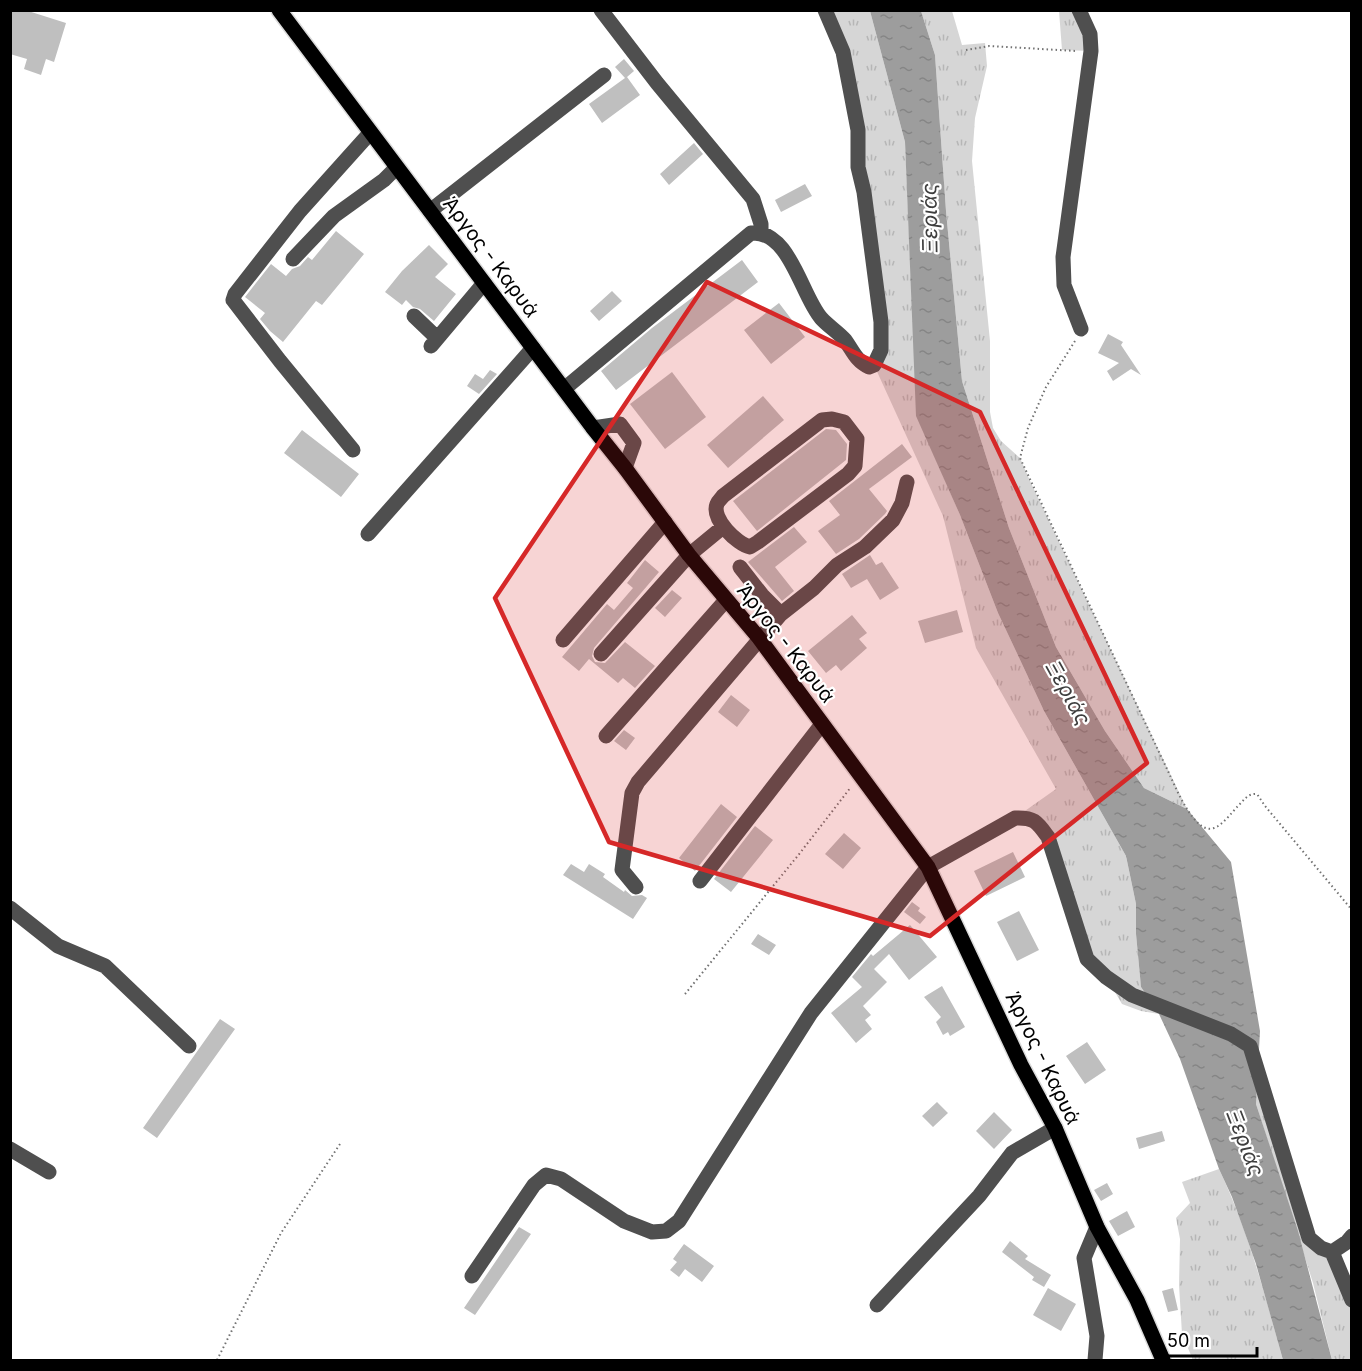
<svg xmlns="http://www.w3.org/2000/svg" width="1362" height="1371" viewBox="0 0 1362 1371" font-family="Inter,sans-serif">
	<style>
		.grass { fill: url(#grass-tufts) }
		.water { fill: url(#water-ripples) }
		.building { fill: #bfbfbf }
		.lines { fill: none; stroke-linecap: round; stroke-linejoin: round }
		.major-casing { stroke: #dbdbdb; stroke-width: 18 }
		.path { stroke: #717171; stroke-width: 2; stroke-dasharray: 1.5 3; stroke-linecap: butt }
		.minor { stroke: #4f4f4f; stroke-width: 15 }
		.major { stroke: #000; stroke-width: 15 }
		.marked { fill: #d62828; fill-opacity: 0.2; stroke: #d62828; stroke-width: 4.5; stroke-linejoin: round }
		.labels { text-anchor: middle; stroke-width: 4.5; stroke-linejoin: round; paint-order: stroke }
		.street-label { font-size: 20px; fill: #000; stroke: #fff }
		.water-label { font-size: 21px; font-style: italic; fill: #3e3e3e; stroke: #fff }
	</style>
	<defs>
		<pattern id="grass-tufts" width="24" height="20" patternUnits="userSpaceOnUse" patternTransform="scale(1.5)"><rect width="24" height="20" fill="#d6d6d6"/><path d="M3 7l-1-3M5 7V3M7 7l1-3M15 17l-1-3M17 17v-4M19 17l1-3" fill="none" stroke="#b6b6b6"/></pattern>
		<pattern id="water-ripples" width="26" height="14" patternUnits="userSpaceOnUse" patternTransform="scale(1.5)"><rect width="26" height="14" fill="#9d9d9d"/><path d="M2 4q2-2 4 0t4 0M15 11q2-2 4 0t4 0" fill="none" stroke="#858585"/></pattern>
	</defs>
	<rect width="100%" height="100%" fill="#fff"/>
	<path class="grass" d="M 825,11 L 870,11 L 905,142 L 917,416 L 960,515 L 998,613 L 1044,711 L 1126,856 L 1136,904 L 1136,934 L 1141,987 L 1159,1014 L 1141,1011 L 1122,1004 L 1106,977 L 1087,959 L 1048,837 L 1015,818 L 1056,789 L 976,648 L 943,516 L 874,365 L 881,350 L 858,130 Z
		M 921,11 L 952,11 L 962,45 L 985,43 L 987,66 L 975,118 L 972,161 L 990,341 L 990,412 L 993,428 L 1001,441 L 1020,458 L 1031,483 L 1187,809 L 1144,788 L 1105,731 L 1056,647 L 1009,528 L 962,381 L 946,211 L 935,55 Z
		M 1059,11 L 1079,11 L 1091,51 L 1062,50 Z
		M 1257,1070 L 1309,1238 L 1321,1248 L 1351,1300 L 1351,1360 L 1332,1360 L 1313,1283 L 1256,1104 Z
		M 1219,1169 C 1248,1230 1265,1295 1283,1360 L 1193,1360 L 1182,1334 L 1179,1285 L 1180,1239 L 1176,1218 L 1190,1203 L 1182,1182 Z"/>
	<path class="water" d="M 870,11 L 921,11 L 935,55 L 946,211 L 962,381 L 1009,528 L 1056,647 L 1105,731 L 1144,788 L 1187,809 L 1231,862 L 1260,1031 L 1256,1104 L 1298,1231 L 1332,1360 L 1283,1360 L 1256,1264 L 1232,1197 L 1219,1169 L 1180,1059 L 1159,1014 L 1141,987 L 1136,934 L 1136,904 L 1126,856 L 1044,711 L 998,613 L 960,515 L 916,416 L 905,142 Z"/>
	<path class="building" d="M 10,10 L 25,10 L 66,23 L 54,62 L 46,59 L 41,75 L 24,69 L 27,59 L 10,54 Z
		M 624,59 L 634,71 L 627,77 L 640,95 L 602,123 L 589,104 L 625,78 L 615,67 Z
		M 694,143 L 703,154 L 669,185 L 660,174 Z
		M 805,184 L 812,196 L 781,212 L 775,200 Z
		M 336,231 L 364,254 L 322,305 L 316,301 L 283,342 L 270,331 L 260,319 L 265,313 L 245,297 L 271,264 L 286,276 L 292,269 L 300,266 L 308,257 L 312,260 Z
		M 429,245 L 448,264 L 435,277 L 456,294 L 434,321 L 420,309 L 413,307 L 406,300 L 402,305 L 385,292 L 402,271 Z
		M 742,260 L 758,282 L 616,390 L 601,371 L 652,328 Z
		M 612,291 L 622,301 L 599,321 L 590,311 Z
		M 779,303 L 805,337 L 771,364 L 744,330 Z
		M 1108,334 L 1123,342 L 1121,345 L 1141,375 L 1131,369 L 1113,381 L 1107,371 L 1119,363 L 1098,353 Z
		M 490,370 L 497,374 L 479,394 L 467,386 L 475,374 L 483,379 Z
		M 672,372 L 706,417 L 665,449 L 630,404 Z
		M 763,396 L 784,420 L 728,468 L 707,445 Z
		M 826,429 L 836,430 L 847,444 L 846,460 L 757,531 L 733,501 Z
		M 302,430 L 359,474 L 341,497 L 284,453 Z
		M 902,444 L 912,457 L 869,489 L 887,511 L 885,514 L 859,539 L 836,554 L 818,531 L 840,515 L 829,501 Z
		M 794,527 L 807,542 L 775,567 L 794,591 L 782,601 L 748,562 Z
		M 870,555 L 876,565 L 882,562 L 899,588 L 880,600 L 867,579 L 851,588 L 842,574 Z
		M 645,560 L 659,572 L 594,648 L 592,656 L 595,662 L 605,663 L 625,642 L 655,666 L 635,688 L 623,678 L 618,683 L 589,659 L 579,671 L 562,657 L 607,604 L 614,610 L 633,588 L 627,583 Z
		M 672,590 L 682,598 L 665,617 L 655,608 Z
		M 957,610 L 963,632 L 925,643 L 918,621 Z
		M 852,615 L 867,633 L 859,639 L 867,648 L 841,671 L 836,665 L 826,673 L 808,651 Z
		M 731,695 L 750,710 L 737,727 L 718,712 Z
		M 624,730 L 635,738 L 626,750 L 614,741 Z
		M 721,804 L 737,817 L 695,871 L 679,858 Z
		M 755,826 L 773,840 L 731,892 L 714,879 Z
		M 844,833 L 861,848 L 843,869 L 825,854 Z
		M 1013,852 L 1025,877 L 986,896 L 974,871 Z
		M 571,864 L 584,872 L 589,864 L 605,874 L 603,877 L 624,892 L 625,890 L 632,896 L 642,895 L 647,898 L 633,919 L 563,875 Z
		M 912,902 L 920,908 L 918,911 L 926,917 L 920,924 L 904,912 Z
		M 1019,911 L 1039,950 L 1017,961 L 997,922 Z
		M 910,925 L 937,957 L 909,980 L 889,954 L 874,969 L 887,982 L 863,1006 L 871,1015 L 865,1020 L 872,1029 L 856,1043 L 831,1013 L 862,987 L 852,977 L 871,954 L 873,956 Z
		M 758,934 L 776,945 L 769,955 L 751,944 Z
		M 942,986 L 965,1027 L 950,1036 L 948,1032 L 943,1035 L 936,1022 L 941,1017 L 924,997 Z
		M 220,1019 L 235,1029 L 157,1138 L 143,1128 Z
		M 1087,1042 L 1106,1070 L 1085,1084 L 1066,1056 Z
		M 937,1102 L 948,1113 L 933,1127 L 922,1116 Z
		M 994,1112 L 1012,1130 L 994,1149 L 976,1131 Z
		M 1162,1131 L 1165,1141 L 1139,1149 L 1136,1138 Z
		M 1107,1183 L 1113,1194 L 1101,1201 L 1094,1190 Z
		M 1127,1211 L 1135,1227 L 1118,1236 L 1109,1221 Z
		M 519,1227 L 531,1234 L 475,1315 L 464,1308 Z
		M 1010,1241 L 1028,1256 L 1025,1259 L 1051,1275 L 1044,1287 L 1032,1280 L 1034,1277 L 1002,1252 Z
		M 684,1244 L 714,1266 L 702,1282 L 685,1269 L 679,1277 L 670,1270 L 677,1262 L 673,1259 Z
		M 1048,1288 L 1076,1304 L 1061,1331 L 1033,1315 Z
		M 1173,1288 L 1178,1310 L 1168,1312 L 1162,1291 Z"/>
	<g class="lines">
		<defs>
			<path id="major" d="M 279,10 L 593,428 L 625,468 L 689,555 L 759,638 L 928,867 L 1021,1065 L 1055,1128 L 1097,1227 L 1137,1300 L 1163,1360"/>
		</defs>
		<use href="#major" class="major-casing"/>
		<path class="path" d="M 966,50 L 989,46 L 1076,51
			M 1075,341 L 1046,387 L 1028,428 L 1020,458 L 1167,769 C 1174,783 1194,836 1214,828 C 1223,825 1232,812 1238,806 C 1244,800 1248,793 1257,794 L 1265,806 L 1352,910
			M 685,994 L 800,853 L 851,787
			M 217,1360 L 281,1233 L 340,1144"/>
		<path class="minor" d="M 601,10 L 657,83 L 753,199 L 761,224 L 761,233
			M 1079,10 L 1090,34 L 1091,51 L 1063,257 L 1064,285 L 1081,329
			M 430,211 L 604,75
			M 293,259 L 334,216 L 384,180 L 396,168
			M 414,316 L 437,338
			M 431,346 L 484,283
			M 564,389 L 751,233 C 790,230 801,295 821,318 C 828,326 838,332 845,340 C 853,351 856,361 869,367 L 874,365 L 881,350 L 881,322 L 864,192 L 858,167 L 858,130 L 843,52 L 825,10
			M 832,419 L 844,422 L 857,439 L 855,466 L 848,474 L 758,542 L 750,547 C 737,544 711,519 717,504 C 718,501 721,499 723,496 L 822,420 Z
			M 593,428 L 620,424 L 634,443 L 625,468
			M 353,450 L 280,361 L 233,300 L 235,294 L 300,211 L 370,133
			M 368,534 L 533,348
			M 740,567 L 762,595 L 781,614
			M 563,640 L 665,522
			M 601,654 L 689,555 L 723,527
			M 606,736 L 726,600
			M 700,881 L 822,724
			M 636,887 L 622,870 L 632,793 L 638,782 L 781,614 L 814,588 L 837,565 L 865,547 L 893,520 L 902,503 L 907,482
			M 10,908 L 58,946 L 105,966 L 189,1046
			M 10,1149 L 49,1172
			M 1332,1252 L 1352,1300
			M 472,1276 L 534,1185 L 546,1175 L 561,1179 L 624,1221 L 652,1232 L 666,1231 L 679,1221 L 811,1013 L 928,867 L 1015,818 C 1034,817 1037,822 1048,837 L 1087,959 L 1106,977 L 1132,995 L 1231,1034 L 1250,1046 L 1309,1238 L 1321,1248 L 1332,1252 L 1347,1242 L 1352,1236
			M 877,1305 L 979,1196 L 1012,1153 L 1055,1128
			M 1095,1360 L 1097,1336 L 1084,1258 L 1097,1227"/>
		<use href="#major" class="major"/>
	</g>
	<path class="marked" d="M 707,282 L 980,412 L 1147,763 L 930,936 L 609,842 L 495,598 Z"/>
	<g class="labels">
		<g class="street-label">
			<text transform="translate(491 257) rotate(53)" y="7">Άργος - Καρυά</text>
			<text transform="translate(786 643) rotate(52)" y="7">Άργος - Καρυά</text>
			<text transform="translate(1043 1058) rotate(64)" y="7">Άργος - Καρυά</text>
		</g>
		<g class="water-label">
			<text transform="translate(930 218) rotate(-91)" y="7">Ξεριάς</text>
			<text transform="translate(1068 693) rotate(61)" y="7">Ξεριάς</text>
			<text transform="translate(1245 1143) rotate(69)" y="7">Ξεριάς</text>
		</g>
	</g>
	<rect width="1362" height="1371" fill="none" stroke="#000000" stroke-width="24"/>
	<path d="M1158 1347v9h99v-9" fill="none" stroke="#000000" stroke-width="3"/>
	<text x="1167" y="1347" font-size="18" fill="#000000" stroke="#ffffff" stroke-width="4.5" paint-order="stroke">50 m</text>
</svg>
